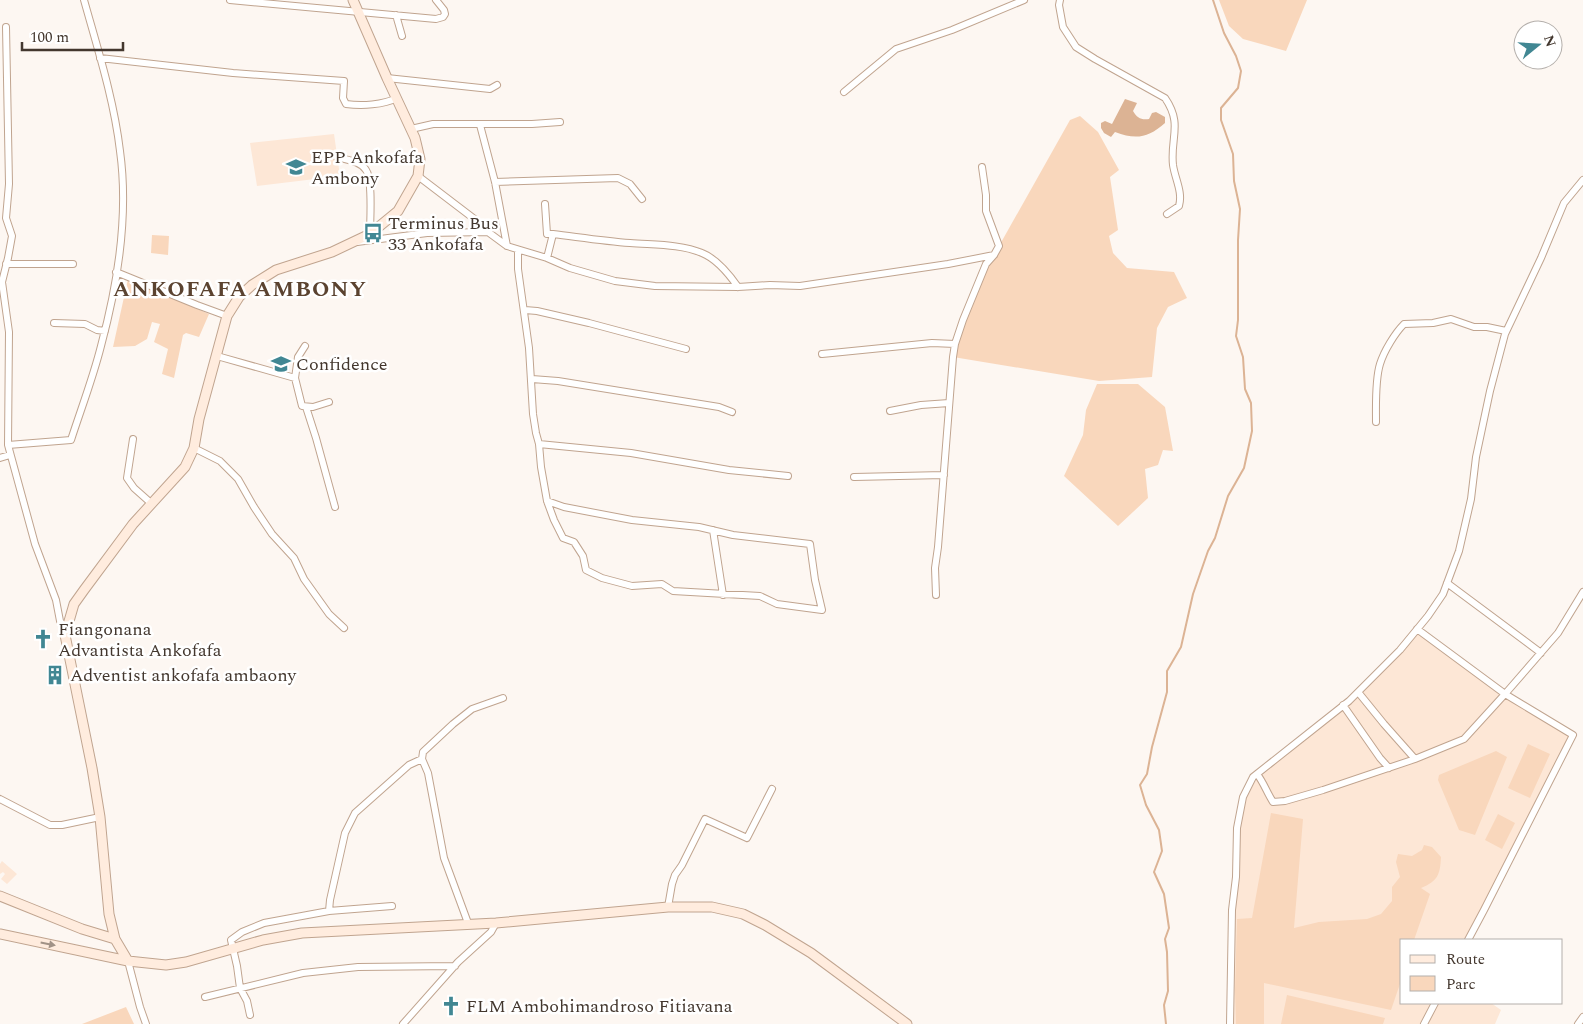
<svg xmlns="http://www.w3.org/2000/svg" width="1583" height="1024" viewBox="0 0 1583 1024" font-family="Spectral,serif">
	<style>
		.built { fill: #fde7d6 }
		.green { fill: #f9d7bc }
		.water { fill: #dcb394 }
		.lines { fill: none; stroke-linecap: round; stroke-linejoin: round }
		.stream { stroke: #dcb394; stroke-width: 2 }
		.street-casing { stroke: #c0a48f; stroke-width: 8 }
		.secondary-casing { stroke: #c0a48f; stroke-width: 11 }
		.street { stroke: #fff; stroke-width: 6 }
		.secondary { stroke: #ffecde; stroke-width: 9 }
		.oneway { fill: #a19286 }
		.labels { text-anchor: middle; stroke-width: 5; stroke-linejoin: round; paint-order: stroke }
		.poi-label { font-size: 18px; fill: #43372e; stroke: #fff; text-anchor: start }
		.district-label { font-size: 22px; font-weight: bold; letter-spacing: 1px; fill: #5b4330; stroke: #fff }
	</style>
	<rect width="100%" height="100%" fill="#fdf7f2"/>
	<path class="built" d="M 334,134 L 340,176 L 257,186 L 250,143 Z
		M 1417,629 L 1505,694 L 1573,735 L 1468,940 L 1402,940 L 1402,1003 L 1491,1003 L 1501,1010 L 1495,1024 L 1230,1024 L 1237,828 L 1243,797 L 1253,777 L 1343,705 Z
		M 2,861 L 17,874 L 7,884 L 1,879 L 5,874 L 3,872 L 0,874 L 0,864 Z"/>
	<path class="green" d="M 1219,0 L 1307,0 L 1286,51 L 1243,39 L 1229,26 Z
		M 1080,116 L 1098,132 L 1119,170 L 1110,177 L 1118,230 L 1109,236 L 1113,253 L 1127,268 L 1174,272 L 1187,298 L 1168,307 L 1157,328 L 1152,377 L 1099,381 L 953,357 L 986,264 L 994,255 L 1070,120 Z
		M 152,235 L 169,236 L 168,255 L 151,253 Z
		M 128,279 L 209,314 L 199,337 L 186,333 L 183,335 L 174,378 L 162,374 L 168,349 L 154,342 L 160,324 L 152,322 L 147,339 L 135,346 L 113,347 Z
		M 1097,384 L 1138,384 L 1165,407 L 1173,451 L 1163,450 L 1158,465 L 1145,469 L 1148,498 L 1118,526 L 1064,476 L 1083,435 L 1086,410 Z
		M 1528,744 L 1550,754 L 1530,798 L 1508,788 Z
		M 1496,751 L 1507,757 L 1475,835 L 1459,830 L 1438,780 L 1439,775 Z
		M 1271,813 L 1303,819 L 1294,928 L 1319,922 L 1367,919 L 1381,914 L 1392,901 L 1392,887 L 1400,877 L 1396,862 L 1398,854 L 1412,856 L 1422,850 L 1424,845 L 1432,847 L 1441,857 C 1440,875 1438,881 1421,888 L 1430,894 L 1414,940 L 1402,940 L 1402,978 L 1391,1010 L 1264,983 L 1264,1024 L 1236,1024 L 1235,990 L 1237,919 L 1252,918 Z
		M 1498,814 L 1515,823 L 1502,849 L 1485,840 Z
		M 1287,995 L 1385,1018 L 1383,1024 L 1281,1024 Z
		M 126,1007 L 134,1024 L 82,1024 Z"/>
	<path class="water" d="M 1125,99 L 1137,103 L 1133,111 C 1137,118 1141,120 1149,119 L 1152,113 L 1156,112 L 1165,117 L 1165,123 C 1148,138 1136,140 1115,132 L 1111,137 L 1104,133 L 1101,128 L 1101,123 L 1105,121 L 1112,124 Z"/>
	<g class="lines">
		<path class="stream" d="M 1166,1024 L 1164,1005 L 1168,991 L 1167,952 L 1165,939 L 1169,928 L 1164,894 L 1154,872 L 1162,851 L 1159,830 L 1146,805 L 1140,785 L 1147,774 L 1152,747 L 1167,692 L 1167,671 L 1181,647 L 1193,594 L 1208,551 L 1215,538 L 1228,496 L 1244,468 L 1252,431 L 1251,403 L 1245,389 L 1243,357 L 1236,336 L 1238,320 L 1238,240 L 1240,209 L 1234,181 L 1233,154 L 1221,120 L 1221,108 L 1238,88 L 1241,71 L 1236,56 L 1224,33 L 1213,0"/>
		<defs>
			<path id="street" d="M 230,0 L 436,19 L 443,17 L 445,14 L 444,10 L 436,0
				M 1060,0 L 1059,5 L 1063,27 L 1076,47 L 1095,59 L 1165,98 C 1183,124 1170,138 1173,165 C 1175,179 1183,192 1179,206 L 1167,214
				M 396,15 L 402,36
				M 6,27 L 9,184 L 6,218 L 12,236 L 8,258 L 2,282 L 9,332 L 8,445 L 35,544 L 56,600 L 60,621 L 66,630
				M 100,58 L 233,73 L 344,81 L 343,98 L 346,104 C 362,106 383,105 397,98
				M 387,78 L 490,89 L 497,85
				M 844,92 L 896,49 L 952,30 L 1024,0
				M 480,125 L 495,182 L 507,246
				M 411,129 L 433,124 L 532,124 L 560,122
				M 337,157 C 347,160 360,161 366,170 C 373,180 370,220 370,234
				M 418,176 L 477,221 L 488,232
				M 495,182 L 618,178 L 630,184 L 642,199
				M 545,204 L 547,234 L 553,234 L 547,258
				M 553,234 C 578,237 604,241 630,243 C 653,245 681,244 702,253 C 717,259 729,274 738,287
				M 357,242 L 427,233 L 488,232 L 507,246 L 547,258 L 570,268 L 615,281 L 655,286 L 738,287 L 770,285 L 800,286 L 948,264 L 994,255
				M 518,250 L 518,269 L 529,348 L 533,414 L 536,433 L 539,444 L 541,467 L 547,501 L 554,520 L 563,538 L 574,542 L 583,556 L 586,570 L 602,578 L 632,586 L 662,584 L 673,591 L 760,596 L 777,604 L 822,610 L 815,580 L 810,544 L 733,535 L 699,527 L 632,520 L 564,507 L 547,501
				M 6,264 L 73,264
				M 116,272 L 197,305 L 227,316
				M 525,310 L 537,311 L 589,323 L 686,349
				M 54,323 L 85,324 L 97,330 L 105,331
				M 822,354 L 932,343 L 955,344
				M 217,356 L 295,378 L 302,406 L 313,407 L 329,402
				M 295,378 L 298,357 L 305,346
				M 532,379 L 558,381 L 719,407 L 732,412
				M 306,407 L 316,438 L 335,507
				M 890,411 L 921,405 L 949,403
				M 1376,422 C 1376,406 1375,380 1380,364 C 1384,351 1395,333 1404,324 L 1433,323 L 1451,319 L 1474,327 L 1487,327 L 1506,331
				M 133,439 L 127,478 L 134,488 L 152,504
				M 539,444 L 631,453 L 729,470 L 788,476
				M 8,445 L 71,440 C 81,409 93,378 101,346 C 118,283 129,216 120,151 C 114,100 98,50 84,0
				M 194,448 L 220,461 L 238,479 L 254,507 L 272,534 L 294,558 L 304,579 L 329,614 L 344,628
				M 0,458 L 10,455
				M 854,477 L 944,475
				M 713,530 L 723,595
				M 1447,583 L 1541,653
				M 936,595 L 935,568 L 938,547 L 953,357 L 955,344 L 963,320 L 986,264 L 994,255 L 999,246 L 986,211 L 986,195 L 982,167
				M 1343,705 L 1380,758 L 1389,768
				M 1415,759 L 1464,739 L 1505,694 L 1417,629
				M 1257,774 C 1264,783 1267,793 1273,802 L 1285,801 L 1323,790 L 1415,759 L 1384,724 L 1358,692
				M 0,799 L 50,825 L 62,825 L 100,817
				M 668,907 L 672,884 L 675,875 L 682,865 L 705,819 L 747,838 L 772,789
				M 329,911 L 330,900 L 345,833 L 355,813 L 409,765 L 422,759
				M 468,923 L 444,858 L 428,773 L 422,759 L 423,752 L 453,724 L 472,709 L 503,698
				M 1468,940 L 1484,910 L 1573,735 L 1505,694 L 1558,633 L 1583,592
				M 128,961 L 140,1007 L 146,1024
				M 205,997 L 303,973 L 358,967 L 455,966
				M 250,1015 L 247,1001 L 240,988 L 237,966 L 231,940 L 242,932 L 264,923 L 329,911 L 392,906
				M 403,1024 L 458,962 L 491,932 L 496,923
				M 1230,1024 L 1232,910 L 1236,877 L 1237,828 L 1243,797 L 1253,777 L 1349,701 L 1400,650 L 1428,616 L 1443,594 L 1459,551 L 1471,499 L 1476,457 L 1490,391 L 1505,334 L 1541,258 L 1564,203 L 1583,180
				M 1424,1024 L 1435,1003
				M 1578,1024 L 1583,1017"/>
			<path id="secondary" d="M 0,896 L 82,929 L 115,939
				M 0,934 L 128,961 L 166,965 L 186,962 L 263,940 L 302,933 L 496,923 L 668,907 L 712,907 L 743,914 L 765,925 L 811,953 L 907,1024
				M 128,961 L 115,939 L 109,914 L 100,817 L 92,768 L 65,635 L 74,604 L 84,590 L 133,524 L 185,467 L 194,448 L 199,419 L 227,316 L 239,297 L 252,285 L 276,270 L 332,252 L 370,234 L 398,211 L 418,176 L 420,159 L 415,138 L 387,78 L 353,0"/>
		</defs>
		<use href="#street" class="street-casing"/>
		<use href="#secondary" class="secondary-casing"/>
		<use href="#street" class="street"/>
		<use href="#secondary" class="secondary"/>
	</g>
	<defs><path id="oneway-solid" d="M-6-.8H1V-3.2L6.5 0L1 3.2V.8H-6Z" transform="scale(1.25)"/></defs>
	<use class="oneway" href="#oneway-solid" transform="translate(48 944) rotate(11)"/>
	<defs>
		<symbol id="school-bare" viewBox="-9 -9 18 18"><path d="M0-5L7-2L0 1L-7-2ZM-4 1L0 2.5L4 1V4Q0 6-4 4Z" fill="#418793" stroke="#fff" stroke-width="2.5" paint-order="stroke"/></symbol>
		<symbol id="bus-bare" viewBox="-9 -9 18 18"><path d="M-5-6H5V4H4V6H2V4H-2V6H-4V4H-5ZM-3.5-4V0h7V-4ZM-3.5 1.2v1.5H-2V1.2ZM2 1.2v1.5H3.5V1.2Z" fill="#418793" stroke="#fff" stroke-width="2.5" paint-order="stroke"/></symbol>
		<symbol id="church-bare" viewBox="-9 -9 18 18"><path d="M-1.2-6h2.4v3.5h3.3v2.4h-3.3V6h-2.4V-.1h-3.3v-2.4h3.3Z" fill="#418793" stroke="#fff" stroke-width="2.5" paint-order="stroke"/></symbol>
		<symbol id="building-bare" viewBox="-9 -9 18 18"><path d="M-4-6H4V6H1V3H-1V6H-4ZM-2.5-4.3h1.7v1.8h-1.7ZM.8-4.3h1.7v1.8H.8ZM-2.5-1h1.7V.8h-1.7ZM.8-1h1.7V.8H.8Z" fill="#418793" stroke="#fff" stroke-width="2.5" paint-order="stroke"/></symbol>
	</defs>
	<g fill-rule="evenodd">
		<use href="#school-bare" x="282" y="153" width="28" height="28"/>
		<use href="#bus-bare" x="359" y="219" width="28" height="28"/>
		<use href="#school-bare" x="267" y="350" width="28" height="28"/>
		<use href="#church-bare" x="29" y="625" width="28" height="28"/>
		<use href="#building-bare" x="41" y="661" width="28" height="28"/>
		<use href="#church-bare" x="437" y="992" width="28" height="28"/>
	</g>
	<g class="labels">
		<g class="poi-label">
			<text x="311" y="163">EPP Ankofafa<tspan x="311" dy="21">Ambony</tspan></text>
			<text x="388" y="229">Terminus Bus<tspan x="388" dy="21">33 Ankofafa</tspan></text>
			<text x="296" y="370">Confidence</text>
			<text x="58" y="635">Fiangonana<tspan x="58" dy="21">Advantista Ankofafa</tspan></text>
			<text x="70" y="681">Adventist ankofafa ambaony</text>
			<text x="466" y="1012">FLM Ambohimandroso Fitiavana</text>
		</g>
		<g class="district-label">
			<text x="240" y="296">ANKOFAFA AMBONY</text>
		</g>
	</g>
	<rect x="1400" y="939" width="162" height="65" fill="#ffffff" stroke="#b4afab"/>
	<rect x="1410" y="955" width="25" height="8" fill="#ffecde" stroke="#b4afab"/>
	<text x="1446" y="964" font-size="15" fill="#43372e">Route</text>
	<rect x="1410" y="976" width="25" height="15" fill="#f9d7bc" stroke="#b4afab"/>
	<text x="1446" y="989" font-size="15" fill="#43372e">Parc</text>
	<g transform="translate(1538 45) rotate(72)"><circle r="24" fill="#ffffff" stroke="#b4afab"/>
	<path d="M0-4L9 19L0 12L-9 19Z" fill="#418793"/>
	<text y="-8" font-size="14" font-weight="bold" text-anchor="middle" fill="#43372e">N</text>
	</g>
	<path d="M22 42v8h101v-8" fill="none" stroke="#43372e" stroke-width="2.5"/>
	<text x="30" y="42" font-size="15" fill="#43372e" stroke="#ffffff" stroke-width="4" paint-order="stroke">100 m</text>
</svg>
